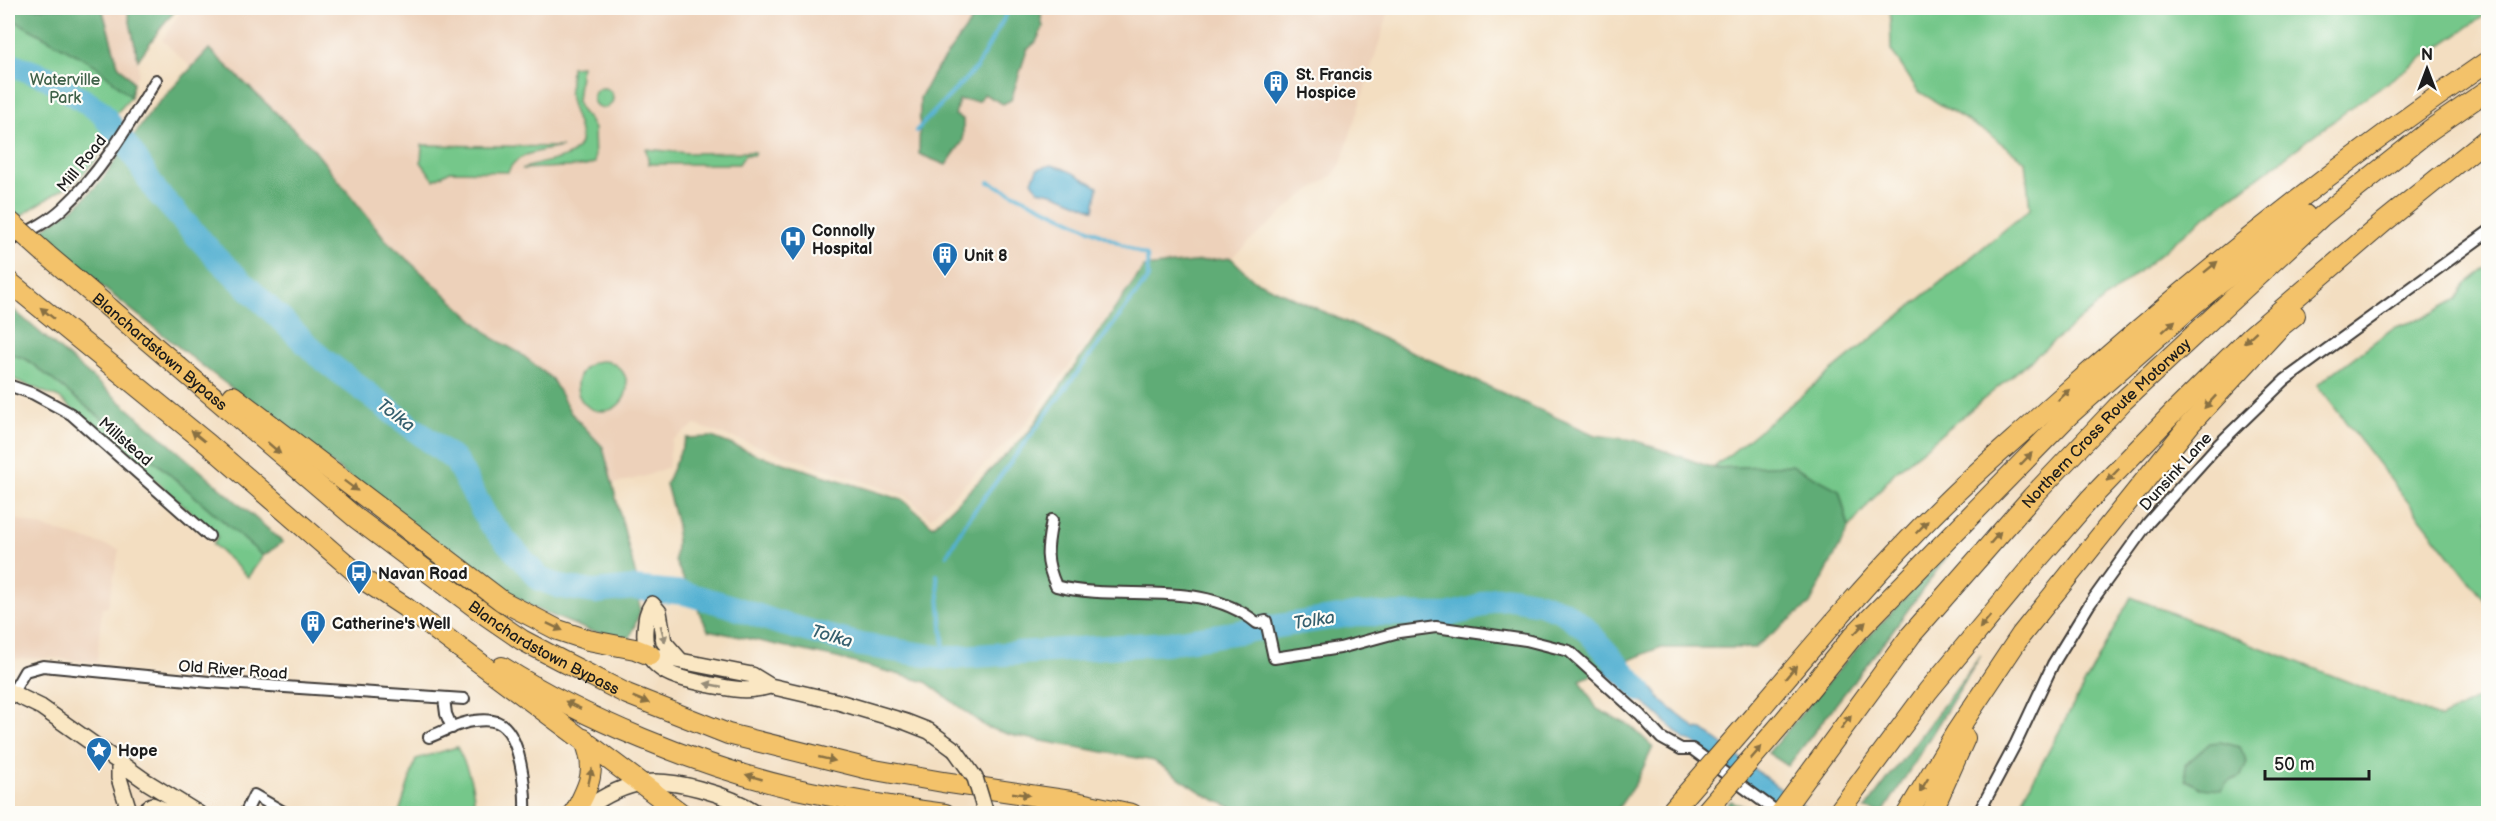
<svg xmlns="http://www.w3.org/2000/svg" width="2496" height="821" viewBox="0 0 2496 821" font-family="'Balsamiq Sans',sans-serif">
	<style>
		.built { fill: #edd1ba }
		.green { fill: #74c78a; stroke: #487253; stroke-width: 1.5 }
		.forest { fill: #5fac76; stroke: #3e6449; stroke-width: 1.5 }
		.water { fill: #54b1d2; stroke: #386677; stroke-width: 1.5 }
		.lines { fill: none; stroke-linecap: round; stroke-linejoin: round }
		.stream { stroke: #54b1d2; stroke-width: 4 }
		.river { stroke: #54b1d2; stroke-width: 24 }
		.street-casing { stroke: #3c3935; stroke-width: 14 }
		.secondary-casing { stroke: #3c3935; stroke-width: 18 }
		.highway-casing { stroke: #3c3935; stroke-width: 22 }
		.street { stroke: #fff; stroke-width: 10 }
		.secondary { stroke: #fae7c3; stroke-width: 15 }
		.highway { stroke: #f3c26a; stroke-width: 20 }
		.secondary-bridge-casing { stroke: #3c3935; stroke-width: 18; stroke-linecap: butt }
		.highway-bridge-casing { stroke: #3c3935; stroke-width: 22; stroke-linecap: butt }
		.secondary-bridge { stroke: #fae7c3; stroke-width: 15 }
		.highway-bridge { stroke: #f3c26a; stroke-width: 20 }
		.oneway { fill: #886f43 }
		.oneway2 { fill: #968c78 }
		.labels { text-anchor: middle; stroke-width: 4.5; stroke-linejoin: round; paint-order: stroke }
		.poi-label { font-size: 16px; font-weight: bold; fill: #1c1c1c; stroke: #fdfcf7; text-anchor: start }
		.park-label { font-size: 16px; fill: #3f6048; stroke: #fdfcf7 }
		.street-label { font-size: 16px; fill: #1c1c1c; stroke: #fdfcf7 }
		.water-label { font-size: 18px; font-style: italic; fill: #355f6e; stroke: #fdfcf7 }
	</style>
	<rect width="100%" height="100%" fill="#fdfcf7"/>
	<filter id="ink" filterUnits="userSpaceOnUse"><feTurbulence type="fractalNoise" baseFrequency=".0167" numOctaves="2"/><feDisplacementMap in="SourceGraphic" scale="12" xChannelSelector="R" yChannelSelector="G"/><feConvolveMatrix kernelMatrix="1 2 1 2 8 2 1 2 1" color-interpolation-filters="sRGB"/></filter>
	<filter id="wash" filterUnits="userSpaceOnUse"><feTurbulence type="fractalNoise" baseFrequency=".008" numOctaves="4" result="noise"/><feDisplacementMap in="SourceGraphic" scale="24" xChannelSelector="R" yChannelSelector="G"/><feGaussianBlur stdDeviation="1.35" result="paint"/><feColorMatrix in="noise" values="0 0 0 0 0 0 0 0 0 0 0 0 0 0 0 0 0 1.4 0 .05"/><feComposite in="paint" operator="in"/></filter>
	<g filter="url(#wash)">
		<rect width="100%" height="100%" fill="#f3dec1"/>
		<path class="built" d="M 102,8 L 127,8 L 138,60 L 139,74 L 133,82 L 118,65 Z
			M 183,8 L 1390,8 L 1341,164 L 1333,175 L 1298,199 L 1231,258 L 1144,267 L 1024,426 L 930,518 L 907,496 L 695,425 L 672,440 L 668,467 L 646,476 L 605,486 L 571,426 L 162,40 Z
			M 8,517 L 119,549 L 108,607 L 102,608 L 97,663 L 54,658 L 15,659 L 8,663 Z"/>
		<path class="green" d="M 8,8 L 102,8 L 118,65 L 133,82 L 131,97 L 116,114 L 96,160 L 77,180 L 17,218 L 8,210 Z
			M 1890,8 L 2488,8 L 2488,13 L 2360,101 L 2200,221 L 1894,473 L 1849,528 L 1839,490 L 1713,468 L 2030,209 L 2025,161 L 1989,134 L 1918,91 L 1891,50 Z
			M 581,66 L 577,101 L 581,111 L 589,120 L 594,129 L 595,163 L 586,166 L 522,169 C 536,163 552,162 567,156 C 594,144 573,118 570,99 C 568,88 571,78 571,67 Z
			M593 98a10 10 0 1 1 20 0a10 10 0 1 1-20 0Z
			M 422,145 L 562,147 C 542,151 516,152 508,172 L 450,171 L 434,180 L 421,162 Z
			M 646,149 L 687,153 L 755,152 L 754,155 L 745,155 L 739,164 L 649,164 Z
			M 2488,267 L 2488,605 L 2317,385 L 2393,328 L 2423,318 L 2457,299 L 2465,285 Z
			M 8,353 L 26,359 L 143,451 L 263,556 L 248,577 L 213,544 L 218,536 L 98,429 L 59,398 L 8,377 Z
			M577 386a25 25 0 1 1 50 0a25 25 0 1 1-50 0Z
			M 2131,597 L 2441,718 L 2488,694 L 2488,813 L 2015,814 Z
			M 457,747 C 468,768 476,789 474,813 L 399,813 L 416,759 Z"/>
		<path class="forest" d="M 8,8 L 102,8 L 118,65 L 133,82 L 131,97 L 95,65 L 8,17 Z
			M 127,8 L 178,8 L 165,22 L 138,60 Z
			M 981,8 L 1042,8 L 1041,18 L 1043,27 L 1036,42 L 1027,50 L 1011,100 L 1003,104 L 984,94 L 979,101 L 959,100 L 955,115 L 963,119 L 963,141 L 946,165 L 919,154 L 920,98 L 933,74 Z
			M 209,49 L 311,146 L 386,240 L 493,338 L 520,353 L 552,379 L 571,413 L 603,447 L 638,584 L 640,612 L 630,638 L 590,631 L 531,607 L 431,539 L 209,371 L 35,234 L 78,205 L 100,182 L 153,109 Z
			M 1231,258 L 1254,280 L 1595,435 L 1634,440 L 1713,468 L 1792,465 L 1839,490 L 1849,528 L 1810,604 L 1754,648 L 1659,648 L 1580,680 L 1597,709 L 1631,726 L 1653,747 L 1637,781 L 1615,813 L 1245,814 L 1207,796 L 1154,761 L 1014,736 L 986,727 L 926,682 L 837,658 L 708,630 L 675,561 L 677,525 L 666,484 L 686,438 L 712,437 L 758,455 L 903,500 L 933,526 L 1028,433 L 1144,267 Z
			M 8,305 L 283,542 L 263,556 L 143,451 L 26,359 L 8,353 Z
			M 1957,543 L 1888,637 L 1788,766 L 1768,753 L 1851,655 Z
			M 1981,655 L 1883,813 L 1865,809 Z
			M 2220,742 L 2240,747 L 2247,762 L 2241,776 L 2228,782 L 2221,790 L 2201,788 L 2186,780 L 2185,765 L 2210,743 Z
			M 1731,801 L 1751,810 L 1750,813 L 1720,813 Z"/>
		<path class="water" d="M 1051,165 C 1070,169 1082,178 1098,187 L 1094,210 L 1056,194 L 1038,190 L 1032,181 L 1037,169 Z
			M 1617,666 L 1633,673 L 1648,683 L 1663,702 L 1696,729 L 1703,730 L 1812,813 L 1787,813 L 1692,742 L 1685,740 L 1655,712 L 1604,672 Z"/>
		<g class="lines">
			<path class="stream" d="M 916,131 L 976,68 L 1010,8
				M 947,555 L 966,522 L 1148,278 L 1147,256 L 989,182
				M 937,575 L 945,658"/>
			<path class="river" d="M 8,63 L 48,78 L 100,111 L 133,154 L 156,191 L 215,256 L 320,357 L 456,461 L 488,521 L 540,579 L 561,587 L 595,592 L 633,588 L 684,593 L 727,605 L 779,623 L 861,645 L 945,658 L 1167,643 L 1358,614 L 1447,615 L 1472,609 L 1494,599 L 1511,598 L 1540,603 L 1562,611 L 1584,627 L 1640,690"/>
		</g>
	</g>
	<g filter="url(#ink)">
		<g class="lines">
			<defs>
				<path id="street" d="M 8,242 C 27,232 47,223 63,208 C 102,172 129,124 156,80
					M 8,385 L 34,394 L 71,414 L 209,536
					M 1052,520 C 1047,548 1044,559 1056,586 C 1122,603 1201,577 1257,623 L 1266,621 L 1274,658 L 1340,648 L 1399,632 L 1436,627 L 1526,640 L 1569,651 L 1640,715 L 1661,738 L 1681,749 L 1692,749 L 1780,814
					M 13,692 L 25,671 L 43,666 L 209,682 L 464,699
					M 444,698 L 446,714 L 452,728
					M 429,737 C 443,732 459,722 474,721 C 481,720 491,720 497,722 C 521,731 526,792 525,814
					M 245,814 L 254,795 L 287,814
					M 1978,814 L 2016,743 L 2053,664 L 2089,605 L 2148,523 L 2218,445 L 2285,380 L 2488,232"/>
				<path id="secondary" d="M 650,655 L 752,675 L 770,686 L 835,701 L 906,722 L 929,731 L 955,750
					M 680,660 L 664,642 L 659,612 L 652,604 C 646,613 646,620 645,630 C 642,673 678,678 711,685 C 735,689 745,693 770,686
					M 8,691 L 41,707 L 147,782 L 199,814
					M 119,763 L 119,778 L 130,814
					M 140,814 L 152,805 L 174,814
					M 579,814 C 597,800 615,789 637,784 C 670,776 730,795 759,814"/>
				<g id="highway">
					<path id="s1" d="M 46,254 L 356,518 L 487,616 L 522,640 L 560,660 L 627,694 L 728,734 L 869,769 L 943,782 L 1071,801 L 1132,814"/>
					<path d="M 8,281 L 208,444 L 367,582 L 405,607 L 682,814"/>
					<path d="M 233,396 L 502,601 L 558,630 L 588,640 L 635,649 L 650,655"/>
					<path d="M 502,667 C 582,718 699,766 792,788 C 842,799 893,807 945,814"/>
					<path d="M 1753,717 C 1814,645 1875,572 1942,506 C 1976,472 2013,441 2048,409 C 2188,283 2333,167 2488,61"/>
					<path d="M 1783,722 L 1853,636 L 2069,415 L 2193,305 L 2305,215"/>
					<path d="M 574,814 C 589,786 598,770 584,739"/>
					<path d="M 1669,814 L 1681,800"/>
					<path id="s2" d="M 1780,814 L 1911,635 L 2032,497 L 2123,401 L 2322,216 L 2430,130 L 2488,90"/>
					<path d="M 1837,814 L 1928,691 L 2037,560 L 2089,500 L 2177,409 L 2252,335 L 2384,222 L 2488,138"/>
					<path d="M 1907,814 L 1957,731 L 2021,635 L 2191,423 L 2280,327 L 2295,315"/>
					<path d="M 1931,814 L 1965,738"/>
				</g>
			</defs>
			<use href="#street" class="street-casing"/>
			<use href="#secondary" class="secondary-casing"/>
			<use href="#highway" class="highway-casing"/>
			<use href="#street" class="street"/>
			<use href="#secondary" class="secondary"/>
			<use href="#highway" class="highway"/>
			<defs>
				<path id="secondary-bridge" d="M 955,750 L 975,778 L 986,814"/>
				<path id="highway-bridge" d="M 8,220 L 46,254
					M 1681,800 L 1753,717
					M 1704,814 L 1783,722"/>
			</defs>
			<use href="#secondary-bridge" class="secondary-bridge-casing"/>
			<use href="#highway-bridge" class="highway-bridge-casing"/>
			<use href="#secondary-bridge" class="secondary-bridge"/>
			<use href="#highway-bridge" class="highway-bridge"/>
		</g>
		<defs><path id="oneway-solid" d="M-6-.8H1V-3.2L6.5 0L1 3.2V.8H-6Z" transform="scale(1.5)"/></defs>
		<g class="oneway">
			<use href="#oneway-solid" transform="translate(2211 267) rotate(-39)"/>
			<use href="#oneway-solid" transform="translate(47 313) rotate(-141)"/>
			<use href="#oneway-solid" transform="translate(2169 326) rotate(-42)"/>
			<use href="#oneway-solid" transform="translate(2250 337) rotate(137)"/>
			<use href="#oneway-solid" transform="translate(2064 395) rotate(-42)"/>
			<use href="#oneway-solid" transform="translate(2210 402) rotate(133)"/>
			<use href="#oneway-solid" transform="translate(198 436) rotate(-141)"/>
			<use href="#oneway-solid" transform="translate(274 448) rotate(41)"/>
			<use href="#oneway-solid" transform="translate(2026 459) rotate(-46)"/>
			<use href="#oneway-solid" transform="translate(2113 475) rotate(134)"/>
			<use href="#oneway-solid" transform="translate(351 486) rotate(37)"/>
			<use href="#oneway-solid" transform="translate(1922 527) rotate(-46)"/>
			<use href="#oneway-solid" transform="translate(1995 538) rotate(-49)"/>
			<use href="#oneway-solid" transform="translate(1985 622) rotate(130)"/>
			<use href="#oneway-solid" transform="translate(555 627) rotate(25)"/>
			<use href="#oneway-solid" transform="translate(1860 628) rotate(-46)"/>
			<use href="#oneway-solid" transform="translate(1791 672) rotate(-50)"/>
			<use href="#oneway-solid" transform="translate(641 700) rotate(22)"/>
			<use href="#oneway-solid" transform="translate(573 705) rotate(-154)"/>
			<use href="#oneway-solid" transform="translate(1846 722) rotate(-53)"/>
			<use href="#oneway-solid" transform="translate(1756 753) rotate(-49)"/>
			<use href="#oneway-solid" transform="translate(827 759) rotate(13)"/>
			<use href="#oneway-solid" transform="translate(590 777) rotate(-77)"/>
			<use href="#oneway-solid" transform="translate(754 777) rotate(-164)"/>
			<use href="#oneway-solid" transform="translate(1924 785) rotate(121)"/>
			<use href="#oneway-solid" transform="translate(1021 794) rotate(8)"/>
		</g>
		<g class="oneway2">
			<use href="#oneway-solid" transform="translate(663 634) rotate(75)"/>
			<use href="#oneway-solid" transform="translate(713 685) rotate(-169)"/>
		</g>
	</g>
	<defs>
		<symbol id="building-pin" viewBox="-11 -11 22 30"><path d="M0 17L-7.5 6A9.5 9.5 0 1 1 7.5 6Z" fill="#1f6fb2" stroke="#fdfcf7"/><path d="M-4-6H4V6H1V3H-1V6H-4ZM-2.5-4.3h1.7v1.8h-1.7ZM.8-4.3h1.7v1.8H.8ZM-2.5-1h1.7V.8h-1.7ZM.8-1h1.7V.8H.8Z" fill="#fff"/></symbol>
		<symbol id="hospital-pin" viewBox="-11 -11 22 30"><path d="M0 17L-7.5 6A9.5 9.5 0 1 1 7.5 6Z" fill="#1f6fb2" stroke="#fdfcf7"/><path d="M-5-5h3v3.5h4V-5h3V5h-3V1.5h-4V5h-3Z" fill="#fff"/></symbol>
		<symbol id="bus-pin" viewBox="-11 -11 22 30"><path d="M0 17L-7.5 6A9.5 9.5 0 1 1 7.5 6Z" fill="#1f6fb2" stroke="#fdfcf7"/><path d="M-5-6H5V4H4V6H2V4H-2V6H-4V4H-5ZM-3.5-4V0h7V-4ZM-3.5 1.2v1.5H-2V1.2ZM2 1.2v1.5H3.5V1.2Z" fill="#fff"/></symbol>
		<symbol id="sight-pin" viewBox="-11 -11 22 30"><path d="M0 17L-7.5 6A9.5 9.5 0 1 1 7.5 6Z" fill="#1f6fb2" stroke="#fdfcf7"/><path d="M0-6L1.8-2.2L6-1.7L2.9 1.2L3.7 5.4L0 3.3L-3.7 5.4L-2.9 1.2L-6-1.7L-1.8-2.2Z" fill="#fff"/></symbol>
	</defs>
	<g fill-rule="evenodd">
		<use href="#building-pin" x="1261" y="68" width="30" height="40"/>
		<use href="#hospital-pin" x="778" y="224" width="30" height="40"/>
		<use href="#building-pin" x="930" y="240" width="30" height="40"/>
		<use href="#bus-pin" x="344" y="558" width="30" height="40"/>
		<use href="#building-pin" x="298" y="608" width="30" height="40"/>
		<use href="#sight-pin" x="84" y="735" width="30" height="40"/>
	</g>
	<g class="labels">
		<g class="poi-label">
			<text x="1296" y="80">St. Francis<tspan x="1296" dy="18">Hospice</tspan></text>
			<text x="812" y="236">Connolly<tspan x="812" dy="18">Hospital</tspan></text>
			<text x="964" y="261">Unit 8</text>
			<text x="378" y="579">Navan Road</text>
			<text x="332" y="629">Catherine's Well</text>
			<text x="118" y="756">Hope</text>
		</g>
		<g class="park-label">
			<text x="65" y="85">Waterville<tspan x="65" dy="18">Park</tspan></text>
		</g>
		<g class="street-label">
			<text transform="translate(81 163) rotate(-51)" y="6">Mill Road</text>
			<text dy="6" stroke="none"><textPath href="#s1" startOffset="150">Blanchardstown Bypass</textPath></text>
			<text dy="6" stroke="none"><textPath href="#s2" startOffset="510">Northern Cross Route Motorway</textPath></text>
			<text transform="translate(126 441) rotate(41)" y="6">Millstead</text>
			<text transform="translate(2175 471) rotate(-48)" y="6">Dunsink Lane</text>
			<text dy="6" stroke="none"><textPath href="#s1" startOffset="636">Blanchardstown Bypass</textPath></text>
			<text transform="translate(233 669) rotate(4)" y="6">Old River Road</text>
		</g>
		<g class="water-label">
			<text transform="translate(396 415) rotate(37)" y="6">Tolka</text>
			<text transform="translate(1314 620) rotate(-9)" y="6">Tolka</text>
			<text transform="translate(832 636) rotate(16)" y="6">Tolka</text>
		</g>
	</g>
	<rect width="2496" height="821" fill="none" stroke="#fdfcf7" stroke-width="30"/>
	<g transform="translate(2427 69)" stroke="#fdfcf7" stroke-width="4.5" paint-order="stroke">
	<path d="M0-4.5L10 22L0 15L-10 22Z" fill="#1c1c1c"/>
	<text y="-9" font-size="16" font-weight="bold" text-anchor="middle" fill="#1c1c1c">N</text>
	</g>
	<path d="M2265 770v9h104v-9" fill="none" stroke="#1c1c1c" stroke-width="3"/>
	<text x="2274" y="770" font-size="18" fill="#1c1c1c" stroke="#fdfcf7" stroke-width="4.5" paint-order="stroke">50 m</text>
</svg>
